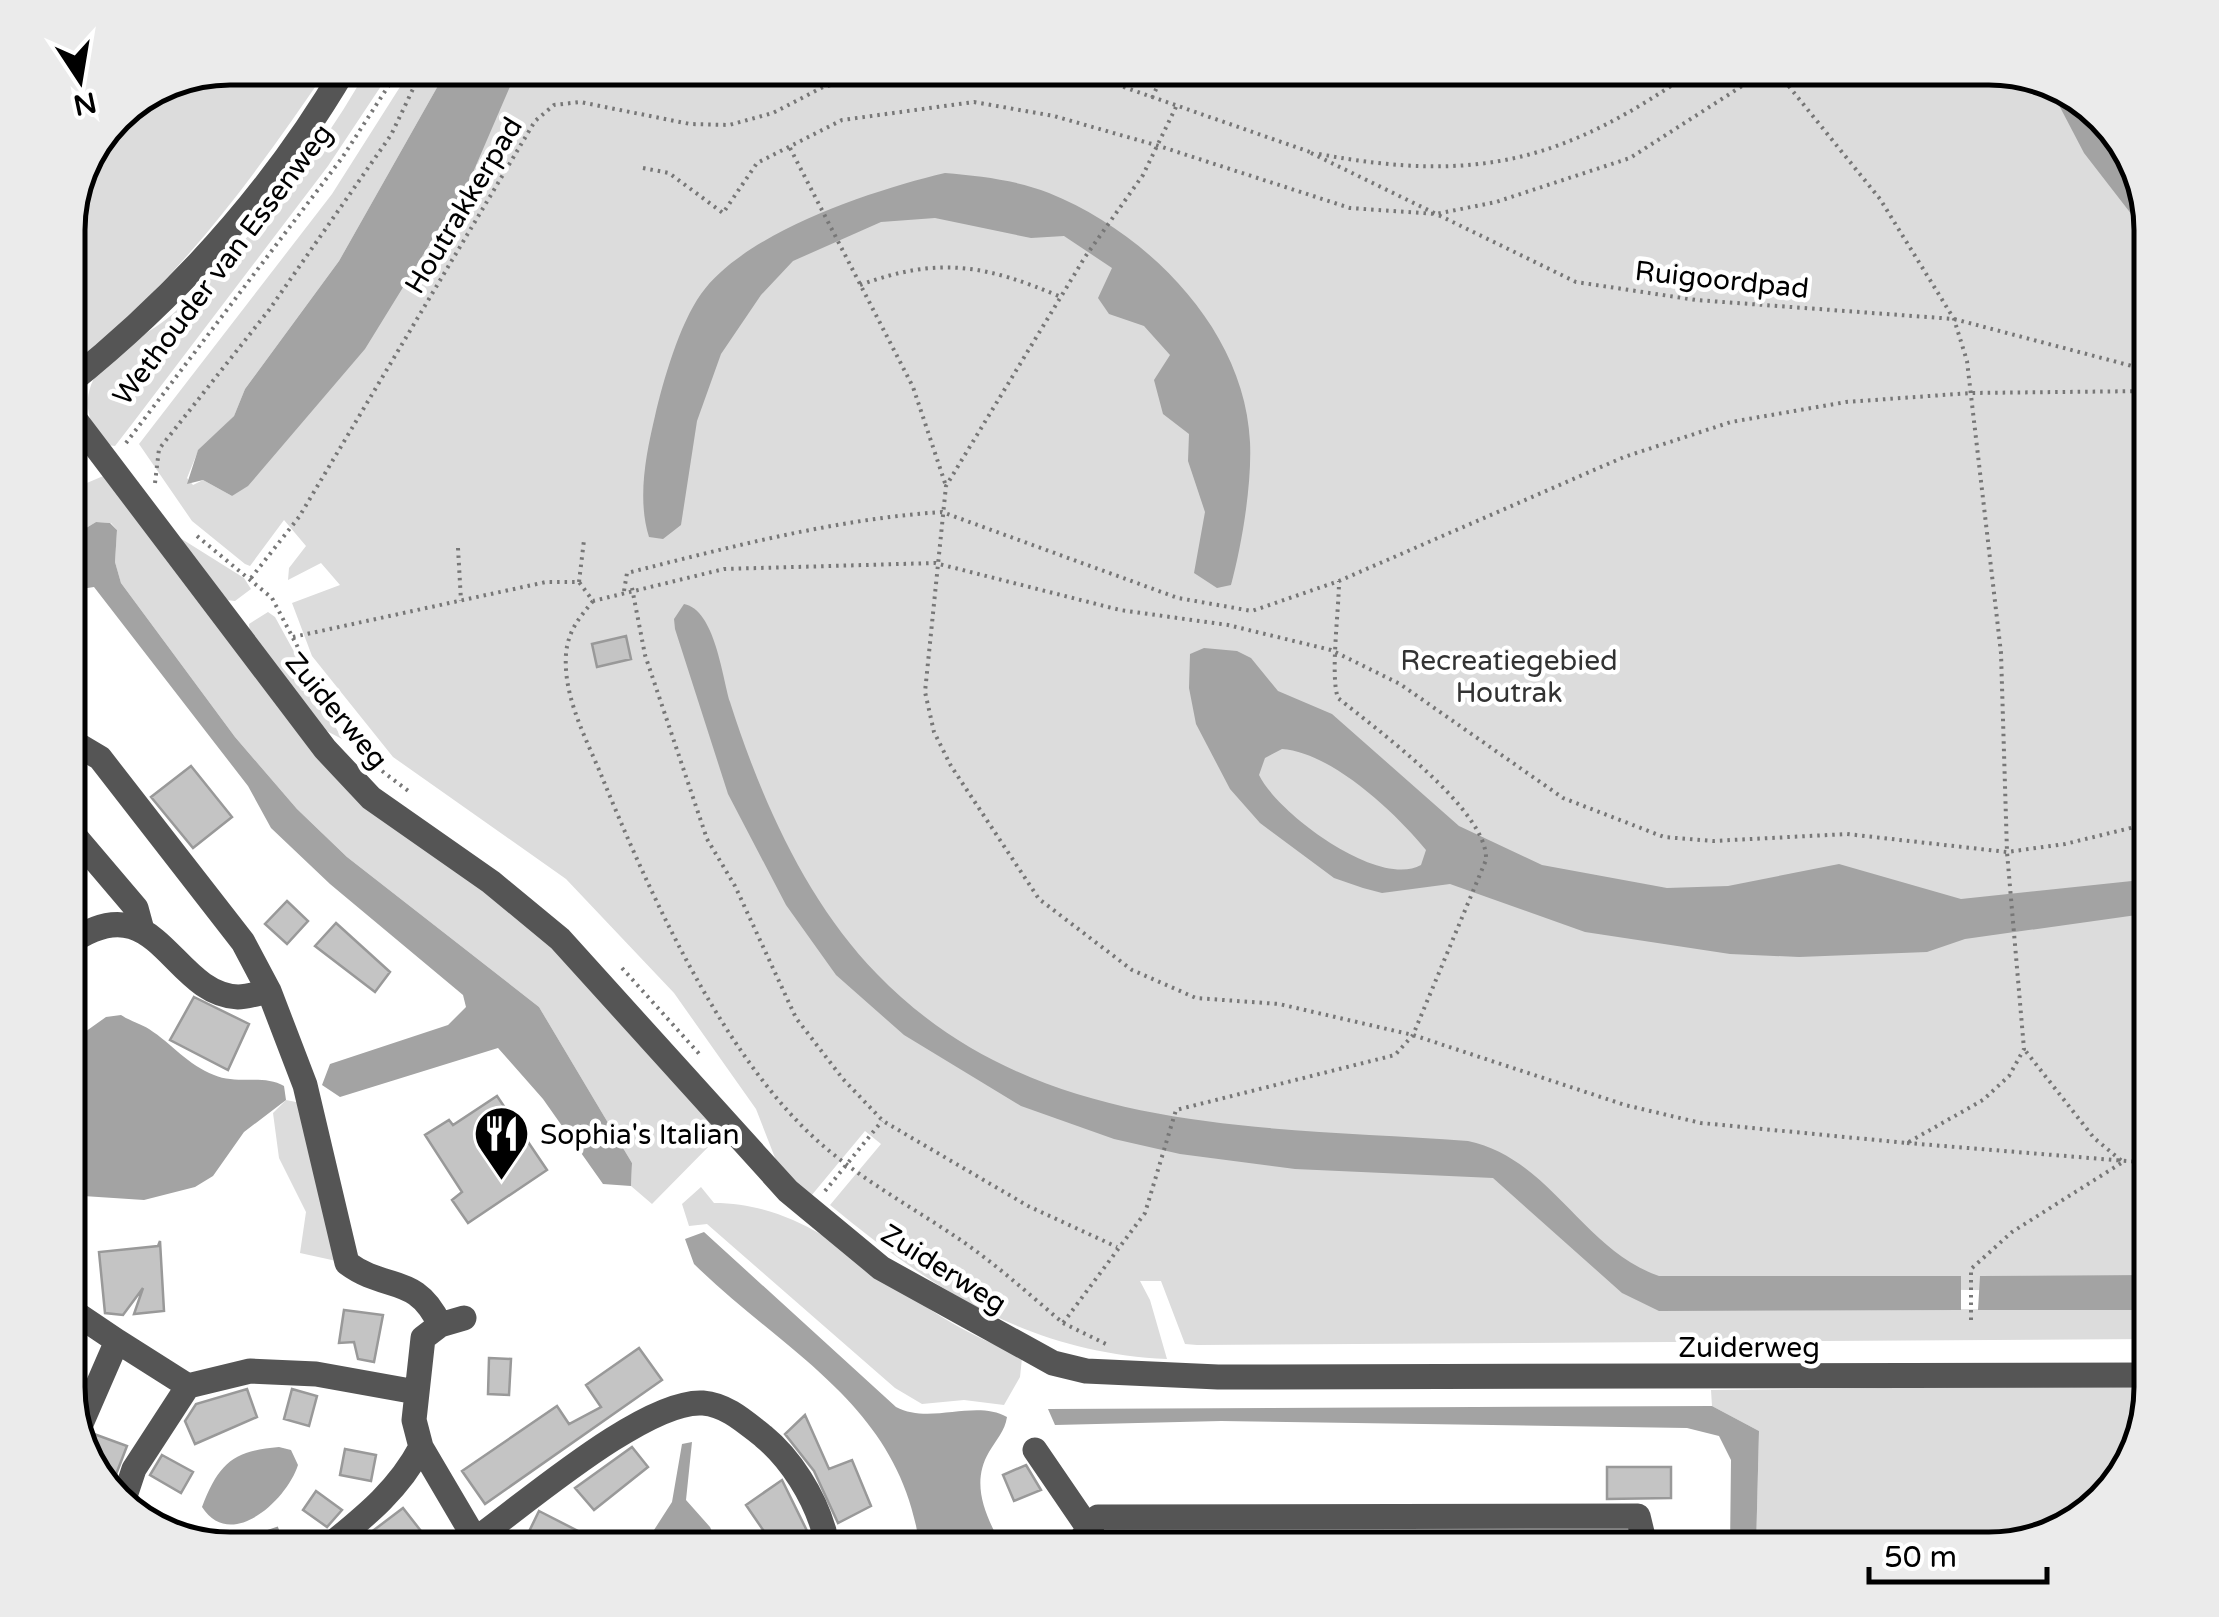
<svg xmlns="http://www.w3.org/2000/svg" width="2219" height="1617" viewBox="0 0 2219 1617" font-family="'Varela Round',sans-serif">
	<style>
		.green { fill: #dcdcdc }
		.water { fill: #a3a3a3; fill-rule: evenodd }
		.building { fill: #c4c4c4; stroke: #999; stroke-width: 2.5 }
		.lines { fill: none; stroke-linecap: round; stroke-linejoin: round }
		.path { stroke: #777; stroke-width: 4; stroke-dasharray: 2.5 5; stroke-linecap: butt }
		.minor { stroke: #555; stroke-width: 25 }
		.labels { text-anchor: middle; stroke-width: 9; stroke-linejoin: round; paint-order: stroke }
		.street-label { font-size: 28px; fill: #000; stroke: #fff }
		.park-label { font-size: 28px; fill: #333; stroke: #fff }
		.poi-label { font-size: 28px; fill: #000; stroke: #fff; text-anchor: start }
		.rim { fill: none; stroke: #000; stroke-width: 5 }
	</style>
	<rect width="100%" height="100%" fill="#fff"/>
	<path class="green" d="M 230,68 L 328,68 C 255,176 173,289 68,368 L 68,219 L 122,108 Z
		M 368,68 L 393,68 L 328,166 L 132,424 L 115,446 L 101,444 C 91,425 83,407 91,385 C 104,351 152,335 177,310 C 251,240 319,156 368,68 Z
		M 412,68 L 448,68 L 339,261 L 245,389 L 234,416 L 198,451 L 187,478 L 193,485 L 203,480 L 232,496 L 487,68 L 1990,68 L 2088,101 L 2135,157 L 2151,229 L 2151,1292 L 1616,1286 C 1647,1310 1669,1313 1708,1308 L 2151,1310 L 2151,1339 L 1197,1345 L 1185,1344 L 1161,1281 L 1140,1281 L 1150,1300 L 1167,1359 C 1030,1353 933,1290 830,1205 L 881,1144 L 865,1131 L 806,1202 L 779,1168 L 756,1109 L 674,993 L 566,879 L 393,757 L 312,656 L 292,603 L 340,585 L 321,563 L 288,580 L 289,568 L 306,546 L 284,520 L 250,566 L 245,564 L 192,521 L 139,444 L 332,194 Z
		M 108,474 L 282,712 L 567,955 L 706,1115 L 718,1137 L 652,1204 L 631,1186 L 632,1163 L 539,1007 L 347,857 L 297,809 L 235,737 L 121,583 L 115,562 L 117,530 L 111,523 L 96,522 L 68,539 L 68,491 Z
		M 177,536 L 244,578 L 251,589 L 235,601 L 226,600 Z
		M 268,612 L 275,617 L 342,739 L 321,728 L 250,635 L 249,624 Z
		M 286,1100 L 301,1103 L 341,1262 L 300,1253 L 306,1212 L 279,1158 L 273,1113 Z
		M 701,1187 L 714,1203 C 811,1203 873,1277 952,1323 C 974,1336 999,1346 1022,1358 L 1020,1377 L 1004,1405 L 964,1400 L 922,1404 L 895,1388 L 707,1224 L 689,1226 L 682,1204 Z
		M 2149,1385 L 2118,1486 L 2062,1533 L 1989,1549 L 1756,1549 L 1759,1431 L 1712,1406 L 1711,1390 Z"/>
	<path class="water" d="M 448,68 L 518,68 L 471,177 L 365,349 L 248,486 L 232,496 L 203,480 L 187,484 L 198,450 L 234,416 L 245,389 L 339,261 Z
		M 2050,88 L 2088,101 L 2135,157 L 2151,229 L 2151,303 L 2132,215 L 2084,153 Z
		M 945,173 C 980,176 1016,180 1049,193 C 1148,233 1245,330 1250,442 C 1252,484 1242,544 1231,585 L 1217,588 L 1194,573 L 1205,512 L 1188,461 L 1189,434 L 1163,414 L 1154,380 L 1170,355 L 1144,326 L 1109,314 L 1098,298 L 1112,268 L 1064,236 L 1031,238 L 935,218 L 881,222 L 793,261 L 761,295 L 721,354 L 697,421 L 681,525 L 663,539 L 649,537 C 637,499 646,454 655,416 C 663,381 680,323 701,294 C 745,232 873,190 945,173 Z
		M 96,522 L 110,523 L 117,530 L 115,562 L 121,583 L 235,737 L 297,809 L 347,857 L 539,1007 L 632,1163 L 631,1186 L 603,1184 L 543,1099 L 498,1048 L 340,1097 L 322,1085 L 330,1064 L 448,1025 L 466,1007 L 463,995 L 330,884 L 271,828 L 248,786 L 94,587 L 68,591 L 68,539 Z
		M 684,604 C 715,610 722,676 730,702 C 761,799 806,901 877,974 C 1036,1138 1260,1125 1468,1141 C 1550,1158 1583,1250 1659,1276 L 1961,1276 L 1961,1310 L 1659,1311 L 1622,1293 L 1493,1178 L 1295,1169 L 1180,1154 L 1114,1139 L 1021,1106 L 904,1035 L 836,975 L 786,905 L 728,794 L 675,629 L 674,619 Z
		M 1204,648 L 1237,651 L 1251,658 L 1278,691 L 1332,714 L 1459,826 L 1542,865 L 1667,888 L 1728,886 L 1839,864 L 1961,899 L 2151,879 L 2151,913 L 1965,939 L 1927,952 L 1799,957 L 1730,954 L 1585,932 L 1450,884 L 1382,893 L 1363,888 L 1334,878 L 1260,823 L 1230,789 L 1196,724 L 1189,688 L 1190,654 ZM 1282,749 C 1331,752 1396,813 1426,850 L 1421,865 C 1379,889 1277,813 1259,775 L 1265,758 Z
		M 121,1015 C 130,1021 141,1024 149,1029 C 172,1044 188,1065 214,1075 C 237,1085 264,1074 284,1086 L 286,1100 L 244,1132 L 213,1176 L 195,1187 L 144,1200 L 68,1195 L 68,1044 L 106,1017 Z
		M 704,1232 L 896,1407 C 930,1425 975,1399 1007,1417 C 1005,1431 996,1440 989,1452 C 969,1486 988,1519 1003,1549 L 920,1549 C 902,1406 787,1355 694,1264 L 685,1239 Z
		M 2151,1275 L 2151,1310 L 1978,1310 L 1980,1276 Z
		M 1712,1406 L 1759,1431 L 1756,1549 L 1730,1549 L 1731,1460 L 1719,1436 L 1687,1428 L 1221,1421 L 1055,1425 L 1048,1409 Z
		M 692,1442 L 686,1500 L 710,1527 L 720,1549 L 629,1549 L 654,1530 L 672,1502 L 682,1444 Z
		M 279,1447 L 291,1450 L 298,1465 C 287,1500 231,1552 202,1507 C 219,1463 233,1451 279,1447 Z"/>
	<path class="building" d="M 626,636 L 631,659 L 597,667 L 592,644 Z
		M 191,766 L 232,817 L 193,848 L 151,797 Z
		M 287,901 L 308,921 L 287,944 L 265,924 Z
		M 336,923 L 390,972 L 375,992 L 315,946 Z
		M 194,997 L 249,1024 L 228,1070 L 170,1040 Z
		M 497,1096 L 547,1170 L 468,1223 L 452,1200 L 462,1192 L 425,1135 L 449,1120 L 453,1125 Z
		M 160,1241 L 164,1311 L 134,1314 L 143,1288 L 123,1315 L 105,1313 L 99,1252 L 158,1246 Z
		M 344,1310 L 383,1315 L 374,1362 L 358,1359 L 354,1342 L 339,1343 Z
		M 639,1348 L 662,1380 L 485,1504 L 462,1471 L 557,1406 L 569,1424 L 601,1407 L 586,1385 Z
		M 489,1358 L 511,1359 L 509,1395 L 488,1394 Z
		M 247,1389 L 257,1417 L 195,1444 L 185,1421 L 196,1404 Z
		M 292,1389 L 317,1396 L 309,1426 L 284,1419 Z
		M 805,1415 L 829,1469 L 852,1460 L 871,1506 L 838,1523 L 814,1471 L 785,1434 Z
		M 94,1434 L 127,1446 L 110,1490 L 84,1460 Z
		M 632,1447 L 648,1467 L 594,1510 L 575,1488 Z
		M 345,1449 L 376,1455 L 371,1481 L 340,1475 Z
		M 162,1455 L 193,1472 L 181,1493 L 150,1475 Z
		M 1026,1465 L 1041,1490 L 1014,1501 L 1003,1475 Z
		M 1607,1467 L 1671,1467 L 1671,1498 L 1607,1499 Z
		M 782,1480 L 812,1541 L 803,1547 L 794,1533 L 774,1546 L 746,1505 Z
		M 316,1491 L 342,1510 L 327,1527 L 303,1510 Z
		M 403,1508 L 428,1540 L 416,1550 L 376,1550 L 366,1536 Z
		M 539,1511 L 580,1532 L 570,1550 L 520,1550 Z
		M 277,1528 L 285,1550 L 224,1548 L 224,1546 Z
		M 1512,1532 L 1511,1550 L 1311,1550 L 1310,1533 Z
		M 1212,1533 L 1274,1533 L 1275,1550 L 1213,1550 Z"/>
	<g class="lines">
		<path class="path" d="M 1043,68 L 1115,84 L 1310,152
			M 1152,98 L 1166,68
			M 1176,107 L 1143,175 L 1085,257 L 946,486 L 925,692 L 934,732 L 951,766 L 1039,899 L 1132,970 L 1196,998 L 1279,1004 L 1413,1035 L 1625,1105 L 1701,1123 L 1907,1143 L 1983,1100 L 2009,1076 L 2024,1049 L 2007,852 L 2001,653 L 1967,361 L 1954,319 L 1880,199 L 1774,68
			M 790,148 L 913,387 L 946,486
			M 1311,153 L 1576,282 L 1696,300 L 1954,319 L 2151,371
			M 1319,154 C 1478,184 1566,161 1697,68
			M 643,168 L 669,173 L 723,213 L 757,163 L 842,120 L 974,102 L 1054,116 L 1159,146 L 1350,208 L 1436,214 L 1496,202 L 1630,158 L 1770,68
			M 860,285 C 939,256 986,265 1061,297
			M 126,443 L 342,158 L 400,68
			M 68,476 L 85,469
			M 155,483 L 159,449 L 269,310 L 391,135 L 423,68
			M 197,536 L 272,598 L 336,720
			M 458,548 L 461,601
			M 251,578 L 299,517 L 535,121 L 554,105 L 580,102 L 690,124 L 729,125 L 773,113 L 823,87 L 897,68
			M 579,582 L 584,540
			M 632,588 L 645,655 L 707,839 L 735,886 L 796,1018 L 843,1079 L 883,1121 L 1028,1206 L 1117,1247
			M 624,591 L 627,573 C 730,547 836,519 942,512 L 1178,598 L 1252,611 L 1339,581 L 1624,457 L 1731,422 L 1846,402 L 1971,393 L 2151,391
			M 593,601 C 579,618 568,631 566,654 C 563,697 586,738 602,777 C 648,890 716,1039 802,1126 C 848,1173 908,1204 962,1241 C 998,1266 1030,1295 1063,1323 L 1145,1213 L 1176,1110 L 1395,1055 L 1413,1035 L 1486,860 C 1489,811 1376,729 1338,698 C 1330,676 1339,610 1339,581
			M 293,637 L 546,582 L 579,582 L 593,601 L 724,569 L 935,563 L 1120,610 L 1228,625 L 1331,650 L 1400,684 L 1563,798 L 1664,837 L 1713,841 L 1847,834 L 2007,852 L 2065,844 L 2151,823
			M 342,727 L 362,750
			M 382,771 L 411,793
			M 622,968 L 702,1057
			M 1907,1143 L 2151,1163
			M 825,1191 L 882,1121
			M 1971,1320 L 1971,1269 L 2012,1232 L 2123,1162 L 2094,1138 L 2024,1049
			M 1063,1323 L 1108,1345"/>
		<path class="minor" d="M 68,384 C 179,295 273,191 345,68
			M 68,410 L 325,749 L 371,798 L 491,882 L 560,939 L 788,1191 L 881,1268 L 1053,1363 L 1086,1371 L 1218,1377 L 2151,1375
			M 68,739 L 100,758 L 243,942 L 269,991 L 305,1085 L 347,1263 C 386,1292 416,1273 440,1325
			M 68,828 L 136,908 L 142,930
			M 68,944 C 158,880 170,994 238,997 C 247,997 259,993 269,991
			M 68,1308 L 117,1341 L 77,1433
			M 464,1318 L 440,1325 L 423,1338 L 414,1420 L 421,1447 L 481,1549
			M 117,1341 L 188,1386
			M 1035,1450 L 1089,1529
			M 122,1505 L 134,1469 L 188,1386 L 250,1371 L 316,1374 L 416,1392
			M 476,1539 C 525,1504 646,1399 703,1403 C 727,1405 745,1422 763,1436 C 791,1459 814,1496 824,1531
			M 325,1549 C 363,1518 398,1491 421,1447
			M 1081,1549 L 1082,1538 L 1098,1517 L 1638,1516 L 1646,1549"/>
	</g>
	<defs>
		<symbol id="restaurant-pin" viewBox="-11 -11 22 30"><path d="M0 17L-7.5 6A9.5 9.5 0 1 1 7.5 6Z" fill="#000" stroke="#fff"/><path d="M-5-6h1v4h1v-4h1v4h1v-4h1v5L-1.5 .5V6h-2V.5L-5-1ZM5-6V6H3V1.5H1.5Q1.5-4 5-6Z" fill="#fff"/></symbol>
	</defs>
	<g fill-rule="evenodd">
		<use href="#restaurant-pin" x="470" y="1102" width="63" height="86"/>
	</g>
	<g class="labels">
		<g class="street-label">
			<text transform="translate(463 205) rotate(-59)" y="10">Houtrakkerpad</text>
			<text transform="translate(222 264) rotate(-53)" y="10">Wethouder van Essenweg</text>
			<text transform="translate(1722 279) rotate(6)" y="10">Ruigoordpad</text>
			<text transform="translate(337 710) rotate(50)" y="10">Zuiderweg</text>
			<text transform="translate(944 1268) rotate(32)" y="10">Zuiderweg</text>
			<text x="1749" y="1357">Zuiderweg</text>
		</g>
		<g class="park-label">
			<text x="1509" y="670">Recreatiegebied<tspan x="1509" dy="32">Houtrak</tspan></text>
		</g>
		<g class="poi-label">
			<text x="540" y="1144">Sophia's Italian</text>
		</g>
	</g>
	<path d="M0 0H2219V1617H0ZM230 85H1989A145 145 0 0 1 2134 230V1387A145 145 0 0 1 1989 1532H230A145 145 0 0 1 85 1387V230A145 145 0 0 1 230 85Z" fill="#ebebeb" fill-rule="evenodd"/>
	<path class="rim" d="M230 85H1989A145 145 0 0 1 2134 230V1387A145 145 0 0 1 1989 1532H230A145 145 0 0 1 85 1387V230A145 145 0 0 1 230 85Z"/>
	<g transform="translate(80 80) rotate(168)" stroke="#ffffff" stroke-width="8" paint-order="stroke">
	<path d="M0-8L18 38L0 25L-18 38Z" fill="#000000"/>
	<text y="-15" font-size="28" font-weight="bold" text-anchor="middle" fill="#000000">N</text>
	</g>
	<path d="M1869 1567v15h178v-15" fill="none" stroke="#000000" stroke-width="5"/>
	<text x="1884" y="1567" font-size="30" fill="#000000" stroke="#ffffff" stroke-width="8" paint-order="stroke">50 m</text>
</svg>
